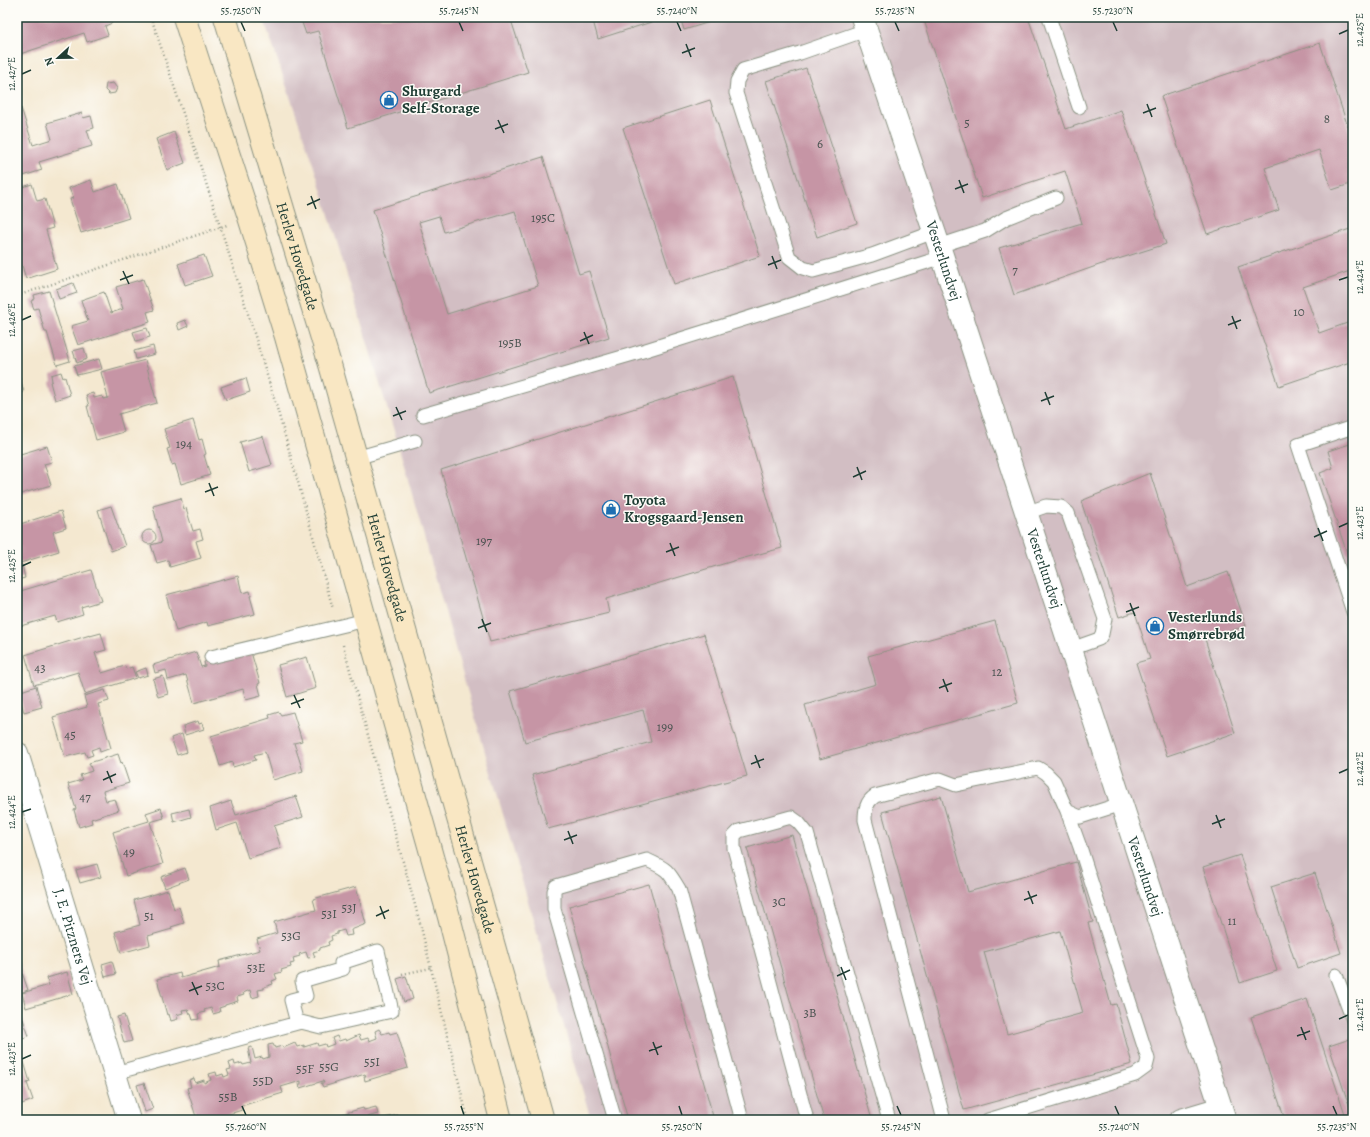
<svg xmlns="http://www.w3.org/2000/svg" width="1370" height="1137" viewBox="0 0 1370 1137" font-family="Alegreya,serif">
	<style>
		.industrial { fill: #d2bec3 }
		.building { fill: #c695a5; fill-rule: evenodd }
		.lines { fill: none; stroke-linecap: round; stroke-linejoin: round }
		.lane-casing { stroke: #8a9282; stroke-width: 15 }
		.street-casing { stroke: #8a9282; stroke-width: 24 }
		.secondary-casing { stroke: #8a9282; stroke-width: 24 }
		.path { stroke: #8a9282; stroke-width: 2.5; stroke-dasharray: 1 3; stroke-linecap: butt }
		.lane { stroke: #fff; stroke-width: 13 }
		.street { stroke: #fff; stroke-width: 22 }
		.secondary { stroke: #f9e7c3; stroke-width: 22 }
		.ticks { fill: none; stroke: #1f3d34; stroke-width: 1.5 }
		.labels { text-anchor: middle; stroke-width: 3; stroke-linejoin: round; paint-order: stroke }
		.number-label { font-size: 13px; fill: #495350 }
		.poi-label { font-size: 15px; font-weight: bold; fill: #1f3d34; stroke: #fdfcf7; text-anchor: start }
		.street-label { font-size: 15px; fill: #1f3d34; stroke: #fdfcf7 }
		.neatline { fill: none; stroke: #1f3d34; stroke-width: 1.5 }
		.ticks-label { font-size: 10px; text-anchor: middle; fill: #1f3d34 }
	</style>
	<rect width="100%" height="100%" fill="#fdfcf7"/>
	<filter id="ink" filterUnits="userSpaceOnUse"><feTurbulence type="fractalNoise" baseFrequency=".025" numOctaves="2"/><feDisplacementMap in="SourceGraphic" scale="8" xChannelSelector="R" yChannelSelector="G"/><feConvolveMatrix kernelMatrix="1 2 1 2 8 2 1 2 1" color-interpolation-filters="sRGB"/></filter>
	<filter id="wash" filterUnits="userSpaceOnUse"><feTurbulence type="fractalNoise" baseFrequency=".012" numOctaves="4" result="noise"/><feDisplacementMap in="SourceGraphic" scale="16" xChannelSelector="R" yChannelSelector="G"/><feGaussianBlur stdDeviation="0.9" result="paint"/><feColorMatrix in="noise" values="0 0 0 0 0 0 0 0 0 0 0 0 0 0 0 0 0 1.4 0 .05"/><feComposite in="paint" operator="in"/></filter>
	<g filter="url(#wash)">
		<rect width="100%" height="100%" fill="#f4e8d0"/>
		<path class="industrial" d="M 263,17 L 1353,17 L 1353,1120 L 591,1120 L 460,665 L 398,444 L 318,179 Z"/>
		<g id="blocks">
			<path class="building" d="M 28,17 L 122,17 L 111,21 L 112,23 L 105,26 L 108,35 L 87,42 L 84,33 L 17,55 L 17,21 Z
				M 300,17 L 510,17 L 528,72 L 348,128 L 318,31 L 306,34 Z
				M 592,17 L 667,17 L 598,39 Z
				M 680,17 L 726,17 L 684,30 Z
				M 923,17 L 1028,17 L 1066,129 L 1121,110 L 1166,244 L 1099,265 L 1014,295 L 999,248 L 1082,223 L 1065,171 L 982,198 Z
				M 1320,43 L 1353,142 L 1353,183 L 1332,190 L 1319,150 L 1265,168 L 1279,210 L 1207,234 L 1161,96 Z
				M 806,68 L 857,223 L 817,237 L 766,81 Z
				M 113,83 L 117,88 L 115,93 L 109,94 L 105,90 L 106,84 Z
				M 710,100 L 760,256 L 674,284 L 623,128 Z
				M 21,108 L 33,145 L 52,139 L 47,123 L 82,113 L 83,118 L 91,116 L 94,128 L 87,130 L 92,146 L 39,162 L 42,170 L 17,178 L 17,110 Z
				M 174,132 L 185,163 L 167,170 L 156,139 Z
				M 543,157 L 579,274 L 589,271 L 609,337 L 429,393 L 373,210 ZM 515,211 L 538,286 L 447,314 L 419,222 L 439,216 L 444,232 Z
				M 91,180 L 95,192 L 118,184 L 129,218 L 81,233 L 70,199 L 73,198 L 69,188 Z
				M 32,184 L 37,201 L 45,199 L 53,228 L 46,230 L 57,269 L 26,279 L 17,249 L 17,189 Z
				M 1353,228 L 1353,270 L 1303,287 L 1319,333 L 1353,321 L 1353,361 L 1279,386 L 1238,267 Z
				M 204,255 L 212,276 L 185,285 L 178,264 Z
				M 143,279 L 154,310 L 147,312 L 150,322 L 78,345 L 71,326 L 88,321 L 81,300 L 104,292 L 111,313 L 123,309 L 116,287 Z
				M 73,283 L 77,293 L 59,299 L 56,289 Z
				M 49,291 L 70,361 L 57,365 L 47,332 L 45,332 L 38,308 L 34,309 L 31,301 L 35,299 L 34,295 Z
				M 185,320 L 188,326 L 179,330 L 177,323 Z
				M 147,328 L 150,337 L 136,341 L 133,332 Z
				M 153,346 L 155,354 L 136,359 L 134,351 Z
				M 84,348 L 87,359 L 77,363 L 73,351 Z
				M 99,359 L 102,369 L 77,375 L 74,366 Z
				M 145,360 L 157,403 L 119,414 L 124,432 L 96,440 L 87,406 L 89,406 L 86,395 L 93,393 L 94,398 L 102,396 L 103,399 L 108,398 L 101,372 Z
				M 61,372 L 63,378 L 65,377 L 70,395 L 55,400 L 50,382 L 52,381 L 51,375 Z
				M 733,377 L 782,548 L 733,561 L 606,599 L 609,613 L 490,642 L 441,470 Z
				M 20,378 L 24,392 L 17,394 L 17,379 Z
				M 246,378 L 250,392 L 226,400 L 221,387 Z
				M 193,420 L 199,440 L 202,439 L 206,454 L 204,455 L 210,475 L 181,484 L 175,464 L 172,465 L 167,449 L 170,448 L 164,429 Z
				M 263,436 L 272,465 L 249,472 L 240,442 Z
				M 1353,443 L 1353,571 L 1320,473 L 1333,468 L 1328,451 Z
				M 47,446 L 52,462 L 44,464 L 51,485 L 17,495 L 17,455 Z
				M 1150,473 L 1187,587 L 1228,572 L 1246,626 L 1205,639 L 1235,733 L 1167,756 L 1136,663 L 1150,659 L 1135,612 L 1119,617 L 1081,501 Z
				M 181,498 L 184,509 L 186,508 L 193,531 L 200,529 L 203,539 L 196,541 L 201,558 L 170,567 L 168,560 L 157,563 L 151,545 L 162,542 L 153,506 Z
				M 111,506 L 125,546 L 111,551 L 98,510 Z
				M 61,511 L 66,528 L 53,532 L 59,551 L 17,564 L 17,525 Z
				M142 537a7 7 0 1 1 14 0a7 7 0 1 1-14 0Z
				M 22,565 L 25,578 L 17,580 L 17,567 Z
				M 91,570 L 101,601 L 81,607 L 83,614 L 57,622 L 55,616 L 17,627 L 17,592 Z
				M 238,576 L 242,593 L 250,591 L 251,596 L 250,596 L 255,614 L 208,626 L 207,622 L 176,631 L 166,595 Z
				M 995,621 L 1018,703 L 820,759 L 805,705 L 876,684 L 868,656 Z
				M 101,633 L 106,650 L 95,653 L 102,673 L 125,666 L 126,669 L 132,667 L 136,678 L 85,694 L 78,672 L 34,685 L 25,655 L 90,635 L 90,636 Z
				M 704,634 L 747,776 L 548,829 L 532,775 L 651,742 L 643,710 L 525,742 L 510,691 Z
				M 196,652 L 201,667 L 205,666 L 204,662 L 221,657 L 251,652 L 260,683 L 258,684 L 261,696 L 246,700 L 243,689 L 194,703 L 186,675 L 168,680 L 166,670 L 155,673 L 153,665 Z
				M 307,657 L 316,688 L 287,697 L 278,665 Z
				M 146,668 L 148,675 L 138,678 L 135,672 Z
				M 163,676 L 168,694 L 158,697 L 153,679 Z
				M 36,686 L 42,707 L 24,712 L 18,692 Z
				M 105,690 L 109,701 L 98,704 L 111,748 L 100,752 L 99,747 L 91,750 L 93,755 L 87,757 L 85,752 L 65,757 L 53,717 L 87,707 L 84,696 Z
				M 279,712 L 281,715 L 293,712 L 302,741 L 294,743 L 303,771 L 273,780 L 265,752 L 254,755 L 256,760 L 233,767 L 232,762 L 220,766 L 211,736 L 270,718 L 269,715 Z
				M 198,721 L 199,724 L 202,723 L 204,729 L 185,735 L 183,726 Z
				M 182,734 L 187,752 L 177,755 L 171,738 Z
				M 118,754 L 121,763 L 122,762 L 129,783 L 103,791 L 106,801 L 115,799 L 119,810 L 91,819 L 92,823 L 79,827 L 74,810 L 76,809 L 68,784 L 82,780 L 80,775 L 92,771 L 89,763 Z
				M 296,796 L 303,817 L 274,826 L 281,848 L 248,858 L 237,823 L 216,830 L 210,808 L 231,801 L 236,815 Z
				M 941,796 L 968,892 L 1076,862 L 1093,922 L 1088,923 L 1111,1005 L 1116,1004 L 1132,1064 L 964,1110 L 882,812 ZM 1060,931 L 1083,1013 L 1007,1034 L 984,952 Z
				M 161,808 L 164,818 L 150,822 L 163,864 L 126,876 L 113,832 L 149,821 L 146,813 Z
				M 189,809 L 191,817 L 174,822 L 172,813 Z
				M 792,835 L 872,1120 L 824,1120 L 747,848 Z
				M 1240,855 L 1277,971 L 1240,983 L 1203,867 Z
				M 97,864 L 101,877 L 80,883 L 76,870 Z
				M 185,868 L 189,879 L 165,888 L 161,877 Z
				M 1315,873 L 1341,953 L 1297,968 L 1271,887 Z
				M 649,884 L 714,1120 L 628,1120 L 569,906 Z
				M 356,887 L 366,924 L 351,930 L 352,935 L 346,936 L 344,930 L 337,932 L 337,934 L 331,936 L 332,940 L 328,942 L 329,945 L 320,948 L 320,950 L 313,952 L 315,957 L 308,958 L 306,952 L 299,954 L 300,956 L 293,958 L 294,963 L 290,964 L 291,967 L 281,970 L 282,972 L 275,974 L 277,979 L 272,981 L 273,984 L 264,987 L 264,989 L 258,990 L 259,996 L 252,998 L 250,990 L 243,993 L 244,995 L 237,997 L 238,1001 L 225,1005 L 225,1006 L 219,1008 L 220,1012 L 213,1014 L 211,1008 L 204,1010 L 205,1012 L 198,1014 L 199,1019 L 193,1020 L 191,1014 L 190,1014 L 188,1009 L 182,1010 L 183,1013 L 176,1015 L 178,1019 L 171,1021 L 169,1014 L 167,1015 L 157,979 L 180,973 L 181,978 L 220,967 L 219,961 L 260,950 L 257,939 L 277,933 L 274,922 L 316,910 L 313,899 Z
				M 168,890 L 174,909 L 179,907 L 184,923 L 171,927 L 172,929 L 148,936 L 150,945 L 121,953 L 115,932 L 140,925 L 134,900 Z
				M 17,958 L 28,990 L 17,994 Z
				M 112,961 L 116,974 L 105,977 L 102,964 Z
				M 67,972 L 73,994 L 26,1008 L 22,993 L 49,985 L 47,978 Z
				M 406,976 L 413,999 L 404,1002 L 397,979 Z
				M 1307,999 L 1347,1120 L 1285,1120 L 1251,1017 Z
				M 124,1015 L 132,1041 L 124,1043 L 117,1017 Z
				M 23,1019 L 29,1036 L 17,1040 L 17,1021 Z
				M 379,1029 L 382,1034 L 389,1032 L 390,1034 L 397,1032 L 408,1068 L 365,1081 L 364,1076 L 366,1076 L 365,1074 L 323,1087 L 321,1083 L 324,1083 L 323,1081 L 300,1088 L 299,1084 L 301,1084 L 301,1081 L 281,1087 L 283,1093 L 241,1106 L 242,1110 L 210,1120 L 197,1120 L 187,1088 L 191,1087 L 189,1080 L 194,1078 L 195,1083 L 204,1080 L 204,1083 L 211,1080 L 209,1074 L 216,1072 L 217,1076 L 223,1074 L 224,1077 L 229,1075 L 227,1070 L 231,1069 L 229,1063 L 234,1061 L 235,1065 L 242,1063 L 243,1065 L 251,1063 L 248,1048 L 252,1047 L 255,1059 L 262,1057 L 263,1059 L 269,1057 L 268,1045 L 273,1044 L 275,1048 L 282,1046 L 283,1048 L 295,1043 L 297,1047 L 304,1045 L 304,1047 L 317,1043 L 318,1046 L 325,1044 L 326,1047 L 334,1044 L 332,1038 L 337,1036 L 339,1041 L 345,1039 L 346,1041 L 359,1035 L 361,1040 L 368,1038 L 369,1041 L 377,1038 L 375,1031 Z
				M 1353,1038 L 1353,1117 L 1329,1046 Z
				M 21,1052 L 30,1082 L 27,1083 L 33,1100 L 19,1105 L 17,1098 L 17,1053 Z
				M 144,1083 L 153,1109 L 145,1112 L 137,1085 Z
				M 376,1107 L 378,1114 L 356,1120 L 343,1120 L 342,1114 L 363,1108 L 364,1110 Z
				M 398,1115 L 399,1120 L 380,1120 L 379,1119 Z"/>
		</g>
	</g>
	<g filter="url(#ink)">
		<use href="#blocks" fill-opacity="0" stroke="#8a9282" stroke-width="1"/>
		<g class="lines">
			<defs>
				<path id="lane" d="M 1049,17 L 1079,107
					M 866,30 L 800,53 L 743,70 L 737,81 L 736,93 L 789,257 L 803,268 L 813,271 L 872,255 L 934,232
					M 939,246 L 985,231 L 1006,218 L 1056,198
					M 423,415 L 633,354 L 943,257
					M 1353,427 L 1298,445 L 1353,612
					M 356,458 L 415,441
					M 1026,513 L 1046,506 L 1061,507 L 1068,513 L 1105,619 L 1102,634 L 1099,639 L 1071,649
					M 211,657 L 366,620
					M 1336,975 L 1353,1020
					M 115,1073 L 301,1022 L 321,1027 L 392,1011 L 378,951 L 341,963 L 343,969 L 302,981 L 306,996 L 291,1000 L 297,1023
					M 615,1120 L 554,909 L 554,891 L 556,886 L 647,860 C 667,869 668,870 679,889 L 742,1120
					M 807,1120 L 734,848 L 734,836 L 739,831 L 791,817 L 798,822 L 807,833 L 889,1120
					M 944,1120 L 865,820 C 865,810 866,802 875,796 L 940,779 L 956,785 L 1038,768 L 1046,773 L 1054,781 L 1067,811 L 1080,817 L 1121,804
					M 988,1120 L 1135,1075 L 1146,1067 L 1148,1059 L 1080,847 L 1067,811"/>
				<g id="street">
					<path id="s1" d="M 862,17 L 939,246 L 1225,1120"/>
					<path id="s2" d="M 17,753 L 129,1120"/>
					<path d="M 1181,1120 L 1221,1108"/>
				</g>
				<g id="secondary">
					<path d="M 184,17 L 249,217 L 286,337 L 449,917 L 501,1120"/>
					<path id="s3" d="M 225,17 L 331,368 L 543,1120"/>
				</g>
			</defs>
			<use href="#lane" class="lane-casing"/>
			<use href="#street" class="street-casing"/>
			<use href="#secondary" class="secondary-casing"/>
			<path class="path" d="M 151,17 C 194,146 237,275 276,405 C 296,473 314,541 333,609
				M 17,296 L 227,225
				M 343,645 L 420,923 L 468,1120
				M 402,974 L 431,968"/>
			<use href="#lane" class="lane"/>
			<use href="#street" class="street"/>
			<use href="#secondary" class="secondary"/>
		</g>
	</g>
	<path class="ticks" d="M 241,22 L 245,31M 459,22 L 463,31M 677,22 L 681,31M 895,22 L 899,31M 1113,22 L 1117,31M 1339,34 L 1348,30M 686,44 L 691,57M 682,53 L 695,48M 22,74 L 31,70M 1147,104 L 1152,117M 1143,113 L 1156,108M 498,120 L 504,133M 495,129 L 508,124M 959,180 L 964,193M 955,189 L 968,184M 311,196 L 316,209M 307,205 L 320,199M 772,256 L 777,269M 768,265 L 781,260M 123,271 L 129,284M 120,280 L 133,275M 1339,280 L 1348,277M 1232,316 L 1237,329M 22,320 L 31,316M 1228,325 L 1241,320M 584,332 L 589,344M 580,341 L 593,335M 1045,392 L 1050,405M 1041,401 L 1054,396M 396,407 L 402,420M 393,416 L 406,411M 857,467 L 862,480M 853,477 L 866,471M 209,483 L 214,496M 205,492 L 218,487M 1339,527 L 1348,523M 1318,528 L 1323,541M 1314,537 L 1327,531M 670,543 L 675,556M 666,552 L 679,547M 22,566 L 31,562M 1130,603 L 1135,616M 1126,612 L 1139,607M 482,619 L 487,632M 478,628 L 491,623M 943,679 L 948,692M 939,688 L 952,683M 294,695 L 300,708M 291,704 L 304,699M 755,755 L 760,768M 751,764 L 764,759M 107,771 L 112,783M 1339,773 L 1348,769M 103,780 L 116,774M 22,812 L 31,809M 1216,815 L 1221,828M 1212,824 L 1225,819M 568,831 L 573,844M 564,840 L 577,835M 1028,891 L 1033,904M 1024,900 L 1037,895M 380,906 L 385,919M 376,916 L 389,910M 841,967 L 846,980M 837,976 L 850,970M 192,982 L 198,995M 189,991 L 202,986M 1339,1019 L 1348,1015M 1301,1027 L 1306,1040M 1297,1036 L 1310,1031M 653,1042 L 658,1055M 649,1051 L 662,1046M 22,1059 L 31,1055M 242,1106 L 246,1115M 461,1106 L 464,1115M 679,1106 L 682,1115M 897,1106 L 901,1115M 1115,1106 L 1119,1115M 1333,1106 L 1337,1115"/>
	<defs>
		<symbol id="shop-ring" viewBox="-11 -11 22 22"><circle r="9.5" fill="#fdfcf7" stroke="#1f6fb2" stroke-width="1.5"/><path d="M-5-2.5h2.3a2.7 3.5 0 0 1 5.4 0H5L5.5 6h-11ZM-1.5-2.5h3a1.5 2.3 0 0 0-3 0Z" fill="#1f6fb2"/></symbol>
	</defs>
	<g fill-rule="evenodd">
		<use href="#shop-ring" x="379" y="90" width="20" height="20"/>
		<use href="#shop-ring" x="601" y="499" width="20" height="20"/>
		<use href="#shop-ring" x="1145" y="616" width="20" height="20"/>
	</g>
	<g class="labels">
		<g class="number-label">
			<text x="1327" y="123">8</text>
			<text x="967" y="127">5</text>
			<text x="820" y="148">6</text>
			<text x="543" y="222">195C</text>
			<text x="1015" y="274">7</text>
			<text x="1299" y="316">10</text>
			<text x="510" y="347">195B</text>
			<text x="184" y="448">194</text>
			<text x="484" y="545">197</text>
			<text x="40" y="672">43</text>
			<text x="997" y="676">12</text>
			<text x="665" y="731">199</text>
			<text x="70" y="739">45</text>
			<text x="85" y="801">47</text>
			<text x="129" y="856">49</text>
			<text x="779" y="906">3C</text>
			<text x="349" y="912">53J</text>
			<text x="329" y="918">53I</text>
			<text x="149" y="920">51</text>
			<text x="1232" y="925">11</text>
			<text x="291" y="940">53G</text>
			<text x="256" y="972">53E</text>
			<text x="215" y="990">53C</text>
			<text x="810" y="1017">3B</text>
			<text x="372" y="1066">55I</text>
			<text x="329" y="1071">55G</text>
			<text x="305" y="1073">55F</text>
			<text x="263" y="1085">55D</text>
			<text x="228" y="1101">55B</text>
		</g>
		<g class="poi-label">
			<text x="402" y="96">Shurgard<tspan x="402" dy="17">Self-Storage</tspan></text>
			<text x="624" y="505">Toyota<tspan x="624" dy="17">Krogsgaard-Jensen</tspan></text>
			<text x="1168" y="622">Vesterlunds<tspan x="1168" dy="17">Smørrebrød</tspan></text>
		</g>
		<g class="street-label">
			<text dy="5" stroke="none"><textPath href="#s3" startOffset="250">Herlev Hovedgade</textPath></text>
			<text dy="5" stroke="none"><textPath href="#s1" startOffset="257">Vesterlundvej</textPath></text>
			<text dy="5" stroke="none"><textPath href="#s3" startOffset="574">Herlev Hovedgade</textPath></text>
			<text dy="5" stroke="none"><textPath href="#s1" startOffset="581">Vesterlundvej</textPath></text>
			<text dy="5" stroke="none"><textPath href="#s1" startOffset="905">Vesterlundvej</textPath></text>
			<text dy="5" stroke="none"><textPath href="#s3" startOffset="898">Herlev Hovedgade</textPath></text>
			<text dy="5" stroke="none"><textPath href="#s2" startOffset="192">J. E. Pitzners Vej</textPath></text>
		</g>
	</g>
	<rect width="1370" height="1137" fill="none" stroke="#fdfcf7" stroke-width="44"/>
	<g transform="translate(58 58) rotate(248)" stroke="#fdfcf7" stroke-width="3" paint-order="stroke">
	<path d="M0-3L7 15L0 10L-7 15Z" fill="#1f3d34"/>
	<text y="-6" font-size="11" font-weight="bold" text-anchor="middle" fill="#1f3d34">N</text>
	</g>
	<rect x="22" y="22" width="1326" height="1093" class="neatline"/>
	<g class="ticks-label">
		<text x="241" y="14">55.7250°N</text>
		<text x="459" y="14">55.7245°N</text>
		<text x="677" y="14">55.7240°N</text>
		<text x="895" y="14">55.7235°N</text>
		<text x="1113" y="14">55.7230°N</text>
		<text transform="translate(1359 30) rotate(-90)" y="4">12.425°E</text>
		<text transform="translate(11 74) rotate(-90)" y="4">12.427°E</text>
		<text transform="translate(1359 277) rotate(-90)" y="4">12.424°E</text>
		<text transform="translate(11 320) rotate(-90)" y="4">12.426°E</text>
		<text transform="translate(1359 523) rotate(-90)" y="4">12.423°E</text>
		<text transform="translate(11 566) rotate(-90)" y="4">12.425°E</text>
		<text transform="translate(1359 769) rotate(-90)" y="4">12.422°E</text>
		<text transform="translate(11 812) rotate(-90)" y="4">12.424°E</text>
		<text transform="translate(1359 1015) rotate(-90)" y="4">12.421°E</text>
		<text transform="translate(11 1059) rotate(-90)" y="4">12.423°E</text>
		<text x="246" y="1130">55.7260°N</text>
		<text x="464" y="1130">55.7255°N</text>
		<text x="682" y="1130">55.7250°N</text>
		<text x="901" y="1130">55.7245°N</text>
		<text x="1119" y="1130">55.7240°N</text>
		<text x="1337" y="1130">55.7235°N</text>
	</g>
</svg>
